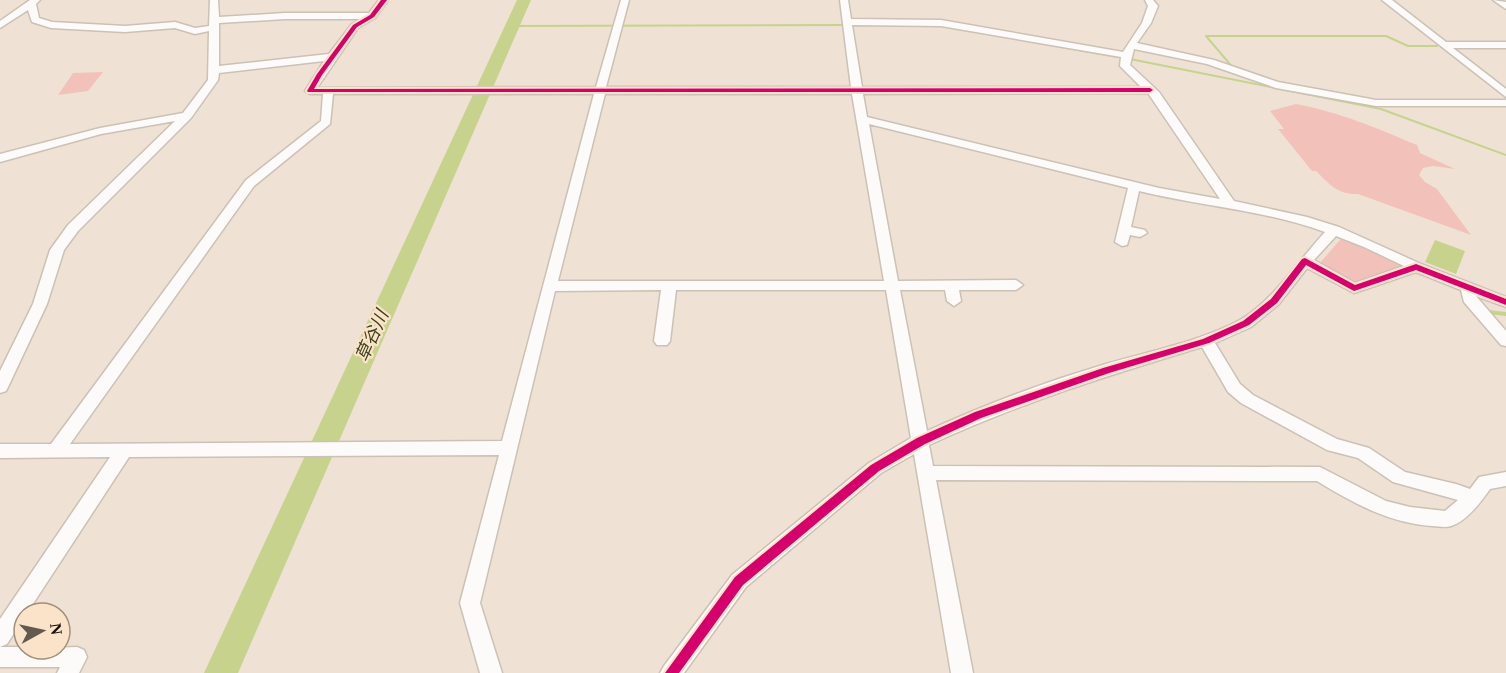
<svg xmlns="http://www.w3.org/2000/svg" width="1506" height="673" viewBox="0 0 1506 673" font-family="'Times New Roman','Noto Sans JP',serif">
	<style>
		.green { fill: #f2c2ba }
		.water { fill: #c7d38d }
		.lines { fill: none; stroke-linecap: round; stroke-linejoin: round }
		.stream-far1 { stroke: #c7d38d; stroke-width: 2 }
		.stream { stroke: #c7d38d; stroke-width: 4 }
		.river { fill: #c7d38d; fill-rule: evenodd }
		.minor-casing { stroke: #cbc1b6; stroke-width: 3 }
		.minor { fill: #fdfbf9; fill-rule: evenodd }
		.cycleway-casing { stroke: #fae3c9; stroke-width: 4 }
		.cycleway { fill: #d6006c; fill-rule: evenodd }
		.labels { text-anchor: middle; stroke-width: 4.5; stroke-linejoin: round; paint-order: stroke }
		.water-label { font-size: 18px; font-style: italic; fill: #3a421c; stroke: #fae3c9 }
	</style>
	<rect width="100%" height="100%" fill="#efe2d4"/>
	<path class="green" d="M 103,72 L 88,91 L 58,95 L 73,73 Z
		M 1296,104 C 1342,113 1374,127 1417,145 L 1420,153 L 1455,169 L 1433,166 L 1423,168 L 1419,175 L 1425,182 L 1437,189 L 1471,235 L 1358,194 C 1338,195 1329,184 1316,171 L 1312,171 L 1278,129 L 1284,129 L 1270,111 Z
		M 1340,240 L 1347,240 L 1399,262 L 1402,268 L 1357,283 L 1351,282 L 1318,265 Z"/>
	<path class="water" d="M 1435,240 L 1465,251 L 1456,274 L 1425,262 Z"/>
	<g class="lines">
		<path class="stream-far1" d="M 513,26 L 848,25
			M 999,36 L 1135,60 L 1381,109 L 1506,155
			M 1234,69 L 1206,36 L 1386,36 L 1408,46 L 1437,46"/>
		<path class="stream" d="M 1488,312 L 1506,314"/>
		<path class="river" d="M 517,0 L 531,0 L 238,673 L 204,673 Z"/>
		<defs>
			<path id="minor" d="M 30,0 L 40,0 L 36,4 L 39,18 L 52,22 L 125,26 L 175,22 L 195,28 L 209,26 L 210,0 L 218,0 L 219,17 L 285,13 L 369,13 L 379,0 L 388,0 L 375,18 L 358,28 L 317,88 L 596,87 L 621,0 L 629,0 L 606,87 L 851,87 L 840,0 L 848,0 L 851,19 L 941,20 L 1123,52 L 1142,23 L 1148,6 L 1145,0 L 1153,0 L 1158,6 L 1151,23 L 1137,43 L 1214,60 L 1278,82 L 1376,100 L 1506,100 L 1506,106 L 1376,106 L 1276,88 L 1207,64 L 1134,49 L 1130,65 L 1159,92 L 1234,201 L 1307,217 L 1339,227 L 1421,264 L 1506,297 L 1506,307 L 1476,296 L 1506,331 L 1506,346 L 1501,345 L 1464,302 L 1461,290 L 1416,272 L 1354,293 L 1307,268 L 1279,304 L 1251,327 L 1215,343 L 1240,384 L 1253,395 L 1337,439 L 1369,448 L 1405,472 L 1456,484 L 1470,489 L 1479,477 L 1506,472 L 1506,486 L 1490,489 C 1481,502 1467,521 1451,526 C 1445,528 1438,526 1432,526 C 1389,523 1353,503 1317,481 L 936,480 L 973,673 L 951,673 L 914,454 L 881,473 L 746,587 L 684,673 L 660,673 L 664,666 L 732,575 L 869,463 L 911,438 L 886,290 L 676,290 L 670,341 L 667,345 L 657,345 L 654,341 L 661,290 L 555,291 L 480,603 L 502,673 L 480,673 L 460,603 L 499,455 L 129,457 L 27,613 L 24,613 L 24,618 L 7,644 L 0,647 L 0,619 L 110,457 L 0,458 L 0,444 L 51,444 L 246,180 L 321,121 L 323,94 L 310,94 L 305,91 L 324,61 L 219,73 L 218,80 L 191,118 L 78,231 L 64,250 L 47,304 L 8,387 L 6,391 L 0,393 L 0,371 L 33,304 L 50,250 L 68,225 L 175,121 L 101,134 L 0,162 L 0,154 L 100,128 L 183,113 L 208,80 L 209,31 L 195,34 L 175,28 L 125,32 L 51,28 L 32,22 L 28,10 L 0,28 L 0,21 ZM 285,19 L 361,19 L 352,24 L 329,54 L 219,66 L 219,23 ZM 852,25 L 941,26 L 1121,57 L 1120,66 L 1141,87 L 862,87 ZM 1148,93 L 1220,199 L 1159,188 L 867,117 L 863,94 ZM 333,94 L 594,94 L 502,441 L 70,444 L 254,186 L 330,124 ZM 605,94 L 852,94 L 884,281 L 558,281 ZM 869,124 L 1128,188 L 1115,242 L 1122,246 L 1127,245 L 1130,235 L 1140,237 L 1147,233 L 1145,230 L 1131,227 L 1139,191 C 1200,206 1265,210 1325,232 C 1299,260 1272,302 1240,320 C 1199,342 1150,351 1106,364 C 1045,382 984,405 927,431 L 900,290 L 945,290 L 947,301 L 954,306 L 961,301 L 959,290 L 1016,290 L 1023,285 L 1016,280 L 898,281 ZM 1336,236 L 1364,247 L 1404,266 L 1355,283 L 1314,260 ZM 1202,347 L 1228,392 L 1241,403 L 1327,450 L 1358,458 L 1393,482 L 1458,500 L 1445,511 L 1410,507 L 1386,501 L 1320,467 L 933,466 L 929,445 C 1017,404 1109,375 1202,347 Z
				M 1382,0 L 1392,0 L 1446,42 L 1506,42 L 1506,48 L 1453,48 L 1506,89 L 1506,97 Z
				M 1493,0 L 1506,2 L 1506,9 Z
				M 0,647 L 24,647 L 24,649 L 77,647 L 84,650 L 87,657 L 79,673 L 57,673 L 60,667 L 0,667 Z"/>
		</defs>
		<use href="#minor" class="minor-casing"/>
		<use href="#minor" class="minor"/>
		<defs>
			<path id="cycleway" d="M 381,0 L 387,0 L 374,17 L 357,27 L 322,75 L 314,89 L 1150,88 L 1153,90 L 1150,92 L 308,92 L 307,91 L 317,74 L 353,25 L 370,15 Z
				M 1305,258 L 1355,285 L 1416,264 L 1506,299 L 1506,305 L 1416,270 L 1354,291 L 1306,265 L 1277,303 L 1249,325 L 1209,343 L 1109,373 L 981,418 L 925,444 L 879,471 L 743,585 L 679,673 L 665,673 L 735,577 L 871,465 L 917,438 L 975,412 L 1103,368 L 1203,339 L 1243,321 L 1271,299 L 1302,259 Z"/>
		</defs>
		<use href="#cycleway" class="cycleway-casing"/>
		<use href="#cycleway" class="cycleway"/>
	</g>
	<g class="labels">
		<g class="water-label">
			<text transform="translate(372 336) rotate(-66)" y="6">草谷川</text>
		</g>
	</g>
	<g transform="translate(42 631) rotate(82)"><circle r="28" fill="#fae3c9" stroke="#9f8f7b" stroke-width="1.5"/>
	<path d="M0-4.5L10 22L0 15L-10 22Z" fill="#635a4f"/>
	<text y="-9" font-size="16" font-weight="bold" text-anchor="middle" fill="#171007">N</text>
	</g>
</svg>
